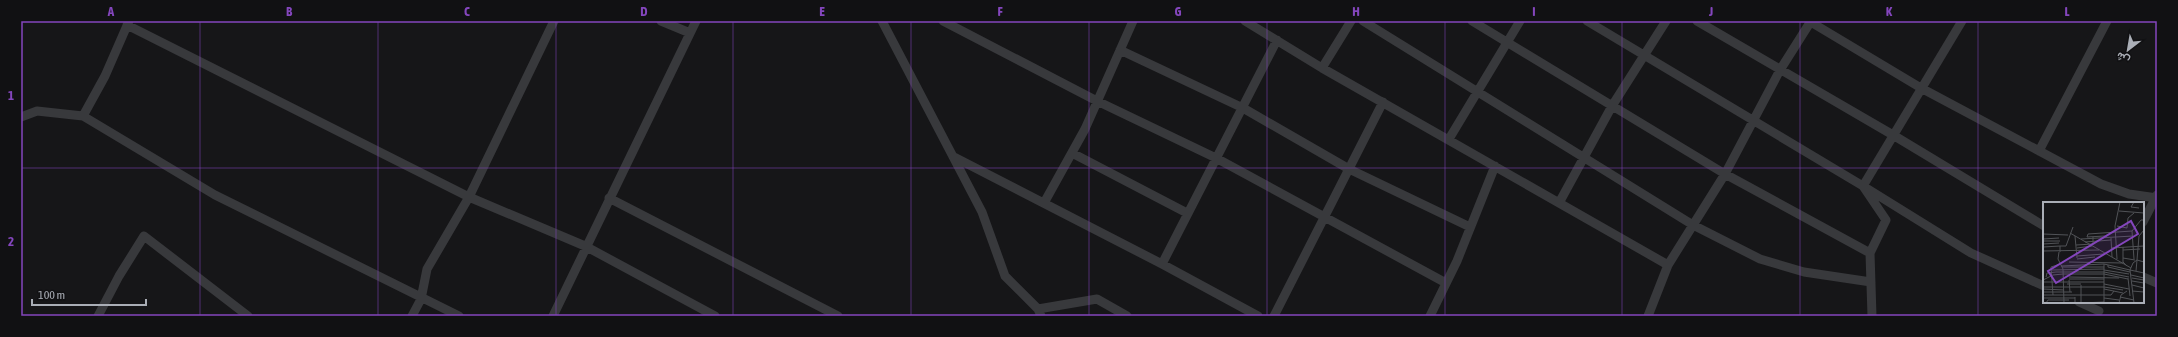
<svg xmlns="http://www.w3.org/2000/svg" width="2178" height="337" viewBox="0 0 2178 337" font-family="'Asap Condensed',Vazirmatn,sans-serif">
	<style>
		.lines { fill: none; stroke-linecap: round; stroke-linejoin: round }
		.street { stroke: #38393c; stroke-width: 9 }
		.grid { fill: none; stroke: #8446bd; stroke-width: 1; stroke-opacity: 0.55 }
		.inset-road { fill: none; stroke: #515357; stroke-width: 1 }
		.view { fill: #8446bd; fill-opacity: 0.15; stroke: #8446bd; stroke-width: 2 }
		.inset-edge { fill: none; stroke: #aaaeb6; stroke-width: 2 }
		.neatline { fill: none; stroke: #8446bd; stroke-width: 1.5 }
		.grid-label { font-size: 13px; text-anchor: middle; font-weight: bold; fill: #8446bd }
	</style>
	<rect width="100%" height="100%" fill="#161618"/>
	<g class="lines">
		<path class="street" d="M 661,21 L 690,33
			M 882,21 L 982,212 L 1005,276 L 1038,309 L 1041,316
			M 943,21 L 1097,101 L 1216,158 L 1446,283
			M 1245,21 L 1322,68 L 1668,265
			M 1363,21 L 1693,225 L 1760,259 L 1804,272 L 1871,282
			M 1472,21 L 1725,174 L 1870,253
			M 1587,21 L 1863,186 L 1971,253 L 2044,286
			M 1697,21 L 1893,135 L 2044,226
			M 1809,21 L 1921,88 L 2101,184 L 2129,194 L 2157,198
			M 127,25 L 469,197 L 585,246 L 715,316
			M 1120,50 L 1243,108 L 1349,169 L 1470,227
			M 1322,68 L 1351,21
			M 83,116 L 105,76 L 129,21
			M 21,117 L 37,111 L 83,116 L 215,195 L 459,316
			M 1449,139 L 1520,21
			M 2039,151 L 2107,21
			M 1072,153 L 1187,213
			M 954,157 L 1162,264 L 1258,316
			M 609,198 L 838,316
			M 1044,203 L 1085,129 L 1133,21
			M 1559,203 L 1612,106 L 1666,21
			M 2143,222 L 2157,195
			M 1162,264 L 1277,40
			M 2143,277 L 2157,283
			M 2079,302 L 2099,311
			M 1038,309 L 1097,299 L 1127,316
			M 98,316 L 119,276 L 144,236 L 248,316
			M 412,316 L 421,299 L 427,269 L 469,197 L 554,21
			M 553,316 L 696,21
			M 1274,316 L 1383,102
			M 1430,316 L 1457,261 L 1495,166
			M 1648,316 L 1668,265 L 1725,174 L 1780,70 L 1811,21
			M 1872,316 L 1870,253 L 1886,220 L 1863,186 L 1962,21"/>
	</g>
	<path class="grid" d="M 200,21 L 200,316M 378,21 L 378,316M 556,21 L 556,316M 733,21 L 733,316M 911,21 L 911,316M 1089,21 L 1089,316M 1267,21 L 1267,316M 1445,21 L 1445,316M 1622,21 L 1622,316M 1800,21 L 1800,316M 1978,21 L 1978,316M 21,168 L 2157,168"/>
	<g transform="translate(2043 202)">
		<rect width="101" height="101" fill="#161618"/>
		<path class="inset-road" d="M 91,0 L 88,5 L 96,6M 76,9 L 101,11M 74,24 L 84,26 L 85,16 L 91,11M 89,29 L 91,57M 27,31 L 88,66M 0,32 L 25,33M 32,34 L 34,56M 44,35 L 45,32 L 89,29 L 98,18 L 101,18M 44,35 L 62,34M 68,36 L 69,55M 0,37 L 16,36M 38,37 L 90,34M 0,39 L 17,39M 42,40 L 68,38M 0,42 L 16,41M 33,43 L 50,42 L 50,35M 0,45 L 17,44M 80,45 L 80,60 L 84,64M 34,46 L 49,44M 68,46 L 101,44M 80,48 L 97,47M 0,49 L 56,48M 16,50 L 15,57 L 20,67 L 21,101M 17,50 L 17,44 L 23,44 L 30,25M 34,54 L 61,52M 80,56 L 92,58M 34,57 L 52,55M 74,57 L 72,24 L 77,0M 26,60 L 80,61M 65,63 L 65,65 L 87,70M 18,64 L 61,62M 19,65 L 61,65M 9,68 L 61,67M 61,68 L 86,72M 93,69 L 94,58 L 101,60M 88,73 L 101,76M 3,75 L 4,71 L 13,70 L 61,70 L 86,75M 26,75 L 76,76M 85,76 L 87,94M 89,76 L 101,78M 26,77 L 61,77M 0,78 L 10,73 L 20,72 L 61,72 L 85,77M 26,78 L 27,90M 89,79 L 101,81M 0,80 L 61,80M 24,82 L 38,82M 61,82 L 86,87M 38,83 L 38,101M 89,83 L 101,86M 0,85 L 61,85M 61,85 L 80,88M 0,87 L 21,88M 61,87 L 80,91M 89,89 L 101,90M 0,90 L 29,90M 0,93 L 68,93 L 71,89M 10,93 L 8,65 L 17,62M 77,95 L 91,98M 0,96 L 32,96M 61,96 L 76,98M 3,101 L 5,98 L 26,98M 10,101 L 32,101 L 32,95M 38,101 L 61,100M 61,101 L 61,62 L 87,68 L 90,61 L 94,58 L 96,34 L 101,28M 76,101 L 78,93 L 84,89M 91,101 L 87,68 L 101,71"/>
		<path class="view" d="M 88,19 L 95,32 L 13,81 L 5,69 Z"/>
		<rect width="101" height="101" class="inset-edge"/>
	</g>
	<rect width="2178" height="337" fill="none" stroke="#111113" stroke-width="44"/>
	<g transform="translate(2128 50) rotate(211)" stroke="#111113" stroke-width="3" paint-order="stroke">
	<path d="M0-3L7 15L0 10L-7 15Z" fill="#aaaeb6"/>
	<text y="-6" font-size="11" font-weight="bold" text-anchor="middle" fill="#aaaeb6">ش</text>
	</g>
	<path d="M32 299v6h114v-6" fill="none" stroke="#aaaeb6" stroke-width="2"/>
	<text x="38" y="299" font-size="12" fill="#aaaeb6" stroke="#111113" stroke-width="3" paint-order="stroke">100 m</text>
	<rect x="22" y="22" width="2134" height="293" class="neatline"/>
	<g class="grid-label">
		<text x="111" y="16">A</text>
		<text x="289" y="16">B</text>
		<text x="467" y="16">C</text>
		<text x="644" y="16">D</text>
		<text x="822" y="16">E</text>
		<text x="1000" y="16">F</text>
		<text x="1178" y="16">G</text>
		<text x="1356" y="16">H</text>
		<text x="1534" y="16">I</text>
		<text x="1711" y="16">J</text>
		<text x="1889" y="16">K</text>
		<text x="2067" y="16">L</text>
		<text x="11" y="100">1</text>
		<text x="11" y="246">2</text>
	</g>
</svg>
